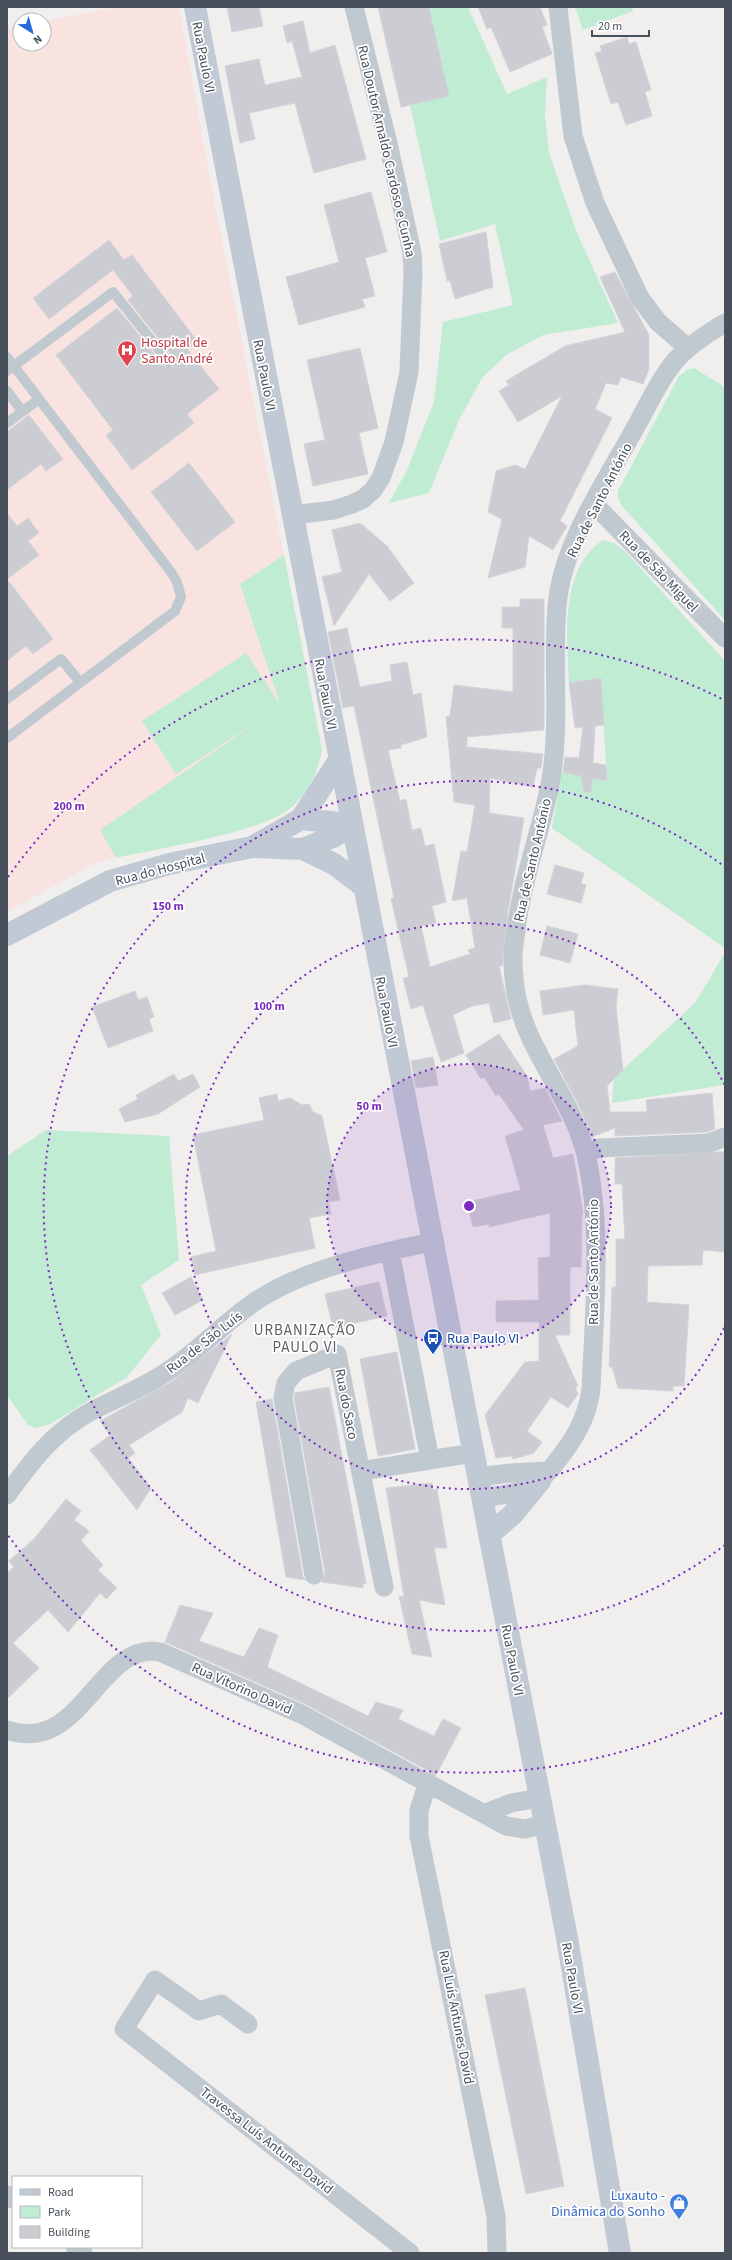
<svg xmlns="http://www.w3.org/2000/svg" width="732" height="2260" viewBox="0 0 732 2260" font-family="'Source Sans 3',sans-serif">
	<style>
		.medical { fill: #f9e3e0 }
		.green { fill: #bfecd2 }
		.building { fill: #cccdd3; stroke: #d3d4da }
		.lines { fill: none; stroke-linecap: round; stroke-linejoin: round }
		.service { stroke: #c0c8d0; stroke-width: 10 }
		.minor { stroke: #c0c8d0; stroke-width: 19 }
		.secondary { stroke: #c0c9d4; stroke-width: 22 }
		.ring { fill: none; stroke: #7b2cbf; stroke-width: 2; stroke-dasharray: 2 4 }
		.labels { text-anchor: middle; stroke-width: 3.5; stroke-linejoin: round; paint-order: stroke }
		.street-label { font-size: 14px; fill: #48515b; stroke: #fff }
		.health-label { font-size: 14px; fill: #be3a42; stroke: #fff; text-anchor: start }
		.transit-label { font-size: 14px; fill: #164399; stroke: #fff; text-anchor: start }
		.shop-label { font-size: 14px; fill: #366cbe; stroke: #fff; text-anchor: end }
		.neighbourhood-label { font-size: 15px; letter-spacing: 1px; fill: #5b5e63; stroke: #fff }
		.centre { fill: #7b2cbf; stroke: #fff; stroke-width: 2 }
		.ring-label { font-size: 12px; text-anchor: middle; font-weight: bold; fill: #7b2cbf; stroke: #fff; stroke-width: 3.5; stroke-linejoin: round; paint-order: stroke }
	</style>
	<rect width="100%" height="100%" fill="#f1eeee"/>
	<path class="medical" d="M 119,7 L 179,7 L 210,179 L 322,750 L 319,764 L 313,780 L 293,806 L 274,818 L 252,827 L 95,863 L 7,912 L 7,28 L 20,25 L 20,44 L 44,44 L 44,21 Z"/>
	<path class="green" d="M 429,7 L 468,7 L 507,94 L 547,77 L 545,116 L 549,153 L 577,233 L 618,323 L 543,335 L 506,355 L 482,378 L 459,420 L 429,493 L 389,503 L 407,470 L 434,402 L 443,322 L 513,305 L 495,224 L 440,241 L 410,105 L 449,96 L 445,78 L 441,79 L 439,69 L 443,68 L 435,32 L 428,23 L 433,22 Z
		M 575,7 L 632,7 L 633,11 L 583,30 Z
		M 694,368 L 725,387 L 725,620 L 622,506 L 618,498 L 618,491 L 679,376 L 687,370 Z
		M 603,540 L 614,543 L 625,551 L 725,661 L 725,948 L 552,828 L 562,772 L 607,780 L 601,678 L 569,683 C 567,636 559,570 603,540 Z
		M 284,555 L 322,750 C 318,771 309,791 293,806 C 266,832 156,849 116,858 L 100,830 L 260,720 L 176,774 L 142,721 L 246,653 L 280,704 L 240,584 Z
		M 725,952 L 725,1088 L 723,1085 L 612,1103 L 614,1078 L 696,1002 Z
		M 46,1130 L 169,1136 L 179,1260 L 141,1285 L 161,1335 L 127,1377 L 50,1424 L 37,1428 L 28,1425 L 7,1395 L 7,1156 Z"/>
	<path class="building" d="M 227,7 L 259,7 L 263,26 L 232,32 Z
		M 378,7 L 429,7 L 449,96 L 401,107 Z
		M 478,7 L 540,7 L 547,25 L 542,27 L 552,54 L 510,72 L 491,27 L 487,29 Z
		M 303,21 L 310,53 L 335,45 L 366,159 L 314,173 L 295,103 L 249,113 L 255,139 L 240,143 L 225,66 L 259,59 L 265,85 L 302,77 L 292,41 L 287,43 L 283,26 Z
		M 627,37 L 629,44 L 636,42 L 651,90 L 645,92 L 652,116 L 626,125 L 618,102 L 611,104 L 595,53 L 602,51 L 600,46 Z
		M 371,192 L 387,252 L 365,258 L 375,296 L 362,299 L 365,307 L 299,325 L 286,277 L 339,262 L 324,205 Z
		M 486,232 L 493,287 L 455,299 L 450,281 L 447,281 L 439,244 Z
		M 109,240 L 124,260 L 132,255 L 198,342 L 188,350 L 219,389 L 187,414 L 194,423 L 132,470 L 106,435 L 113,430 L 56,355 L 117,308 L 164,366 L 173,367 L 175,364 L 174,358 L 128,300 L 133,296 L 113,270 L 49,319 L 33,298 Z
		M 615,272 L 649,335 L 649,369 L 643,384 L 621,377 L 618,385 L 606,383 L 595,409 L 612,418 L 560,521 L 567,526 L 553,550 L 529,536 L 525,567 L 488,578 L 502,519 L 488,512 L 496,471 L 515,465 L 525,469 L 562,396 L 518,422 L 499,391 L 509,385 L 506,381 L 565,346 L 625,332 L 600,277 Z
		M 360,348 L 378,428 L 359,433 L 368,474 L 313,486 L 304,444 L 325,440 L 307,360 Z
		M 29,415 L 63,459 L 46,471 L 41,464 L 7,490 L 7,432 Z
		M 189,463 L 235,522 L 197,551 L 151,492 Z
		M 7,513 L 17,526 L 28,518 L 39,533 L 28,541 L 39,555 L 7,579 L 53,639 L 33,654 L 26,646 L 7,661 Z
		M 360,523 L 387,546 L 414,583 L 390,601 L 369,574 L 334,626 L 322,577 L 342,572 L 332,530 Z
		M 520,599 L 544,599 L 544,730 L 467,737 L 467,747 L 543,754 L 541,768 L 537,768 L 533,787 L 490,778 L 489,813 L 524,818 L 508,911 L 502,966 L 499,966 L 511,1019 L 494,1023 L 489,1003 L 472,1006 L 453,1015 L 464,1053 L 441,1062 L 423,1005 L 411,1009 L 403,978 L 409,977 L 391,899 L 394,898 L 354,706 L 343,708 L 328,632 L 347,628 L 360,687 L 392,681 L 390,665 L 407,662 L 413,695 L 421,693 L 427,737 L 401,745 L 401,748 L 388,750 L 400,801 L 406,799 L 412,830 L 421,828 L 425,846 L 434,844 L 446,902 L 432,906 L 436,923 L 421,926 L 430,967 L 470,954 L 468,950 L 475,948 L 467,898 L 452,901 L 461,851 L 467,852 L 475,805 L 454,802 L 446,717 L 450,716 L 454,685 L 513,692 L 513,628 L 502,628 L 502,607 L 520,607 Z
		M 601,678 L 604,725 L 595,726 L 593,763 L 606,765 L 607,781 L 592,778 L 591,792 L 584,792 L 581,776 L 563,772 L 565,757 L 579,758 L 583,727 L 575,728 L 569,683 Z
		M 555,865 L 584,873 L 581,884 L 586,885 L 581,903 L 547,894 Z
		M 547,926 L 578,934 L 570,963 L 540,955 Z
		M 585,985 L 618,989 L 616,1007 L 623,1070 L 607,1086 L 610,1112 L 647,1112 L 646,1100 L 712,1093 L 715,1129 L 707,1132 L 615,1136 L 615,1128 L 592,1137 L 581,1110 L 554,1059 L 578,1046 L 574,1010 L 543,1015 L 540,991 Z
		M 135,991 L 138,1000 L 147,997 L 154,1017 L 149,1019 L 153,1031 L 108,1048 L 92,1007 Z
		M 499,1034 L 527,1076 L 530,1091 L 545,1088 L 561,1119 L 562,1121 L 543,1125 L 553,1158 L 573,1154 L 583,1213 L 582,1214 L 581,1267 L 570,1267 L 570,1335 L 555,1335 L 578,1386 L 575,1387 L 578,1394 L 568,1408 L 551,1397 L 527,1431 L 542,1442 L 534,1453 L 513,1459 L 512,1456 L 496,1458 L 485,1415 L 525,1362 L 539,1361 L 539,1322 L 496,1322 L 496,1301 L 539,1300 L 538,1258 L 550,1257 L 550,1213 L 489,1227 L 489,1224 L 473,1227 L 467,1202 L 521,1190 L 505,1136 L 524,1130 L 499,1094 L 496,1096 L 484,1077 L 481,1079 L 466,1055 Z
		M 433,1057 L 438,1085 L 416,1088 L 411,1061 Z
		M 174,1074 L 178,1081 L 193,1074 L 200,1087 L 158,1114 L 125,1122 L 119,1109 L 138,1099 L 136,1095 Z
		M 277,1094 L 278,1101 L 290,1098 L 302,1105 L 309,1104 L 313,1112 L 322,1116 L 340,1200 L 328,1202 L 331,1214 L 309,1218 L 315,1248 L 195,1275 L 191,1257 L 216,1251 L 193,1135 L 264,1120 L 259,1098 Z
		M 716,1152 L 725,1152 L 725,1252 L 703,1250 L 702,1265 L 648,1266 L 647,1302 L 689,1305 L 684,1386 L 673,1386 L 673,1391 L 618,1388 L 612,1367 L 609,1367 L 612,1287 L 616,1287 L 616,1239 L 625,1239 L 622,1184 L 615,1184 L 615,1158 Z
		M 191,1277 L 203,1300 L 175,1315 L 162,1293 Z
		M 379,1282 L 387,1316 L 333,1328 L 325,1294 Z
		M 232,1334 L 198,1403 L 188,1398 L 182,1412 L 129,1445 L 135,1453 L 128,1458 L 151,1488 L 137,1510 L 90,1450 L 110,1435 L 100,1421 L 171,1382 Z
		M 397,1352 L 415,1449 L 378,1456 L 360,1359 Z
		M 329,1387 L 366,1583 L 363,1584 L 363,1588 L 322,1582 L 325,1573 L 294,1398 L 295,1393 Z
		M 272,1399 L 303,1577 L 305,1580 L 286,1577 L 256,1402 Z
		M 432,1483 L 433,1490 L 437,1489 L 447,1548 L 434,1548 L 445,1605 L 419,1600 L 432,1657 L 412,1654 L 399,1596 L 404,1597 L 386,1488 Z
		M 66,1499 L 81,1511 L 74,1520 L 89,1531 L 81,1541 L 103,1565 L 98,1570 L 117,1588 L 106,1599 L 100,1593 L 68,1632 L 48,1610 L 13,1643 L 39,1668 L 7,1699 L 7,1573 L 14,1567 L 9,1561 L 34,1539 Z
		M 180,1605 L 213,1613 L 199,1641 L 244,1657 L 259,1628 L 278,1635 L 267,1667 L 368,1716 L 376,1702 L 403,1710 L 398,1719 L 434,1736 L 443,1719 L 461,1728 L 436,1775 L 305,1704 L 165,1642 Z
		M 525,1988 L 564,2186 L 526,2194 L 485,1995 Z"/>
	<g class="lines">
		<path class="service" d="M 7,357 L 171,572 L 177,582 L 181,597 L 175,611 L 7,738
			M 7,371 L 113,292 L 169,362
			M 7,391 L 22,411
			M 7,423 L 39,399
			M 7,699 L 61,659 L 80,682"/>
		<path class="minor" d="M 558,7 L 573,136 L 595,203 L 640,298 L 658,322 L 688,348
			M 594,504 L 725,638
			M 292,515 L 334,510 L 352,504 L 363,499 L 373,490 L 381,478 L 394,442 L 409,372 L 413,272 L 412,253 L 388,143 L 354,7
			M 586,1153 L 599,1148 L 709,1143 L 725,1137
			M 390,1251 L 430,1460
			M 361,1471 L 473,1453
			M 478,1477 L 511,1473 L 548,1471
			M 7,1495 C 31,1462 53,1432 90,1412 C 114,1399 141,1389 165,1373 C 196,1353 222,1325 253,1303 C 302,1269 374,1254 432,1242
			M 482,1497 C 498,1496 518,1494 532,1486 C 541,1481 547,1473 554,1465 C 573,1441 587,1420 591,1389 C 594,1316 603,1226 586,1155 C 573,1099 528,1053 517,998 C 514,987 514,975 513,964 C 512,953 515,941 516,930 C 522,880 540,834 550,785 C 561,726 552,667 557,607 C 561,546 605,483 634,430 C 647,408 658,381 675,361 C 689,345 706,334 725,323
			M 314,1575 L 283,1398 L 286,1383 L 296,1371 L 337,1354 L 384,1587
			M 7,1730 C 82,1756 99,1640 160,1652 L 301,1714 L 506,1826 L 525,1829 L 545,1824
			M 428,1782 L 419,1810 L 419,1836 L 496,2216 L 497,2253
			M 486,1813 L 511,1803 L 540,1798
			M 248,2024 L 221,2004 L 199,2011 L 155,1980 L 124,2029 L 410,2253
			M 7,2195 L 13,2199
			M 75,2247 L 83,2253"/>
		<path class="secondary" d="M 195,7 L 567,1938 L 620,2253
			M 301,819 L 351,824
			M 252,847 L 301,819 L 339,760
			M 303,849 L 335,836 L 351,824
			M 7,935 L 110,881 L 169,864 L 252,847 L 303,849 L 334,864 L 363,886
			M 489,1535 L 513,1514 L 540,1481"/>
	</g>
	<circle cx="469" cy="1206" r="142" fill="#7b2cbf" fill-opacity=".12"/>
	<g class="ring">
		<circle cx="469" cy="1206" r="142"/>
		<path d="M724 1328A283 283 0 1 1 724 1084"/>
		<path d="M725 1545A425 425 0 1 1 725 867"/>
		<path d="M722 1713A566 566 0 0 1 8 1535M8 877A566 566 0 0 1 722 699"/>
	</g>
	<defs>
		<symbol id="hospital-pin" viewBox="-11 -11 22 30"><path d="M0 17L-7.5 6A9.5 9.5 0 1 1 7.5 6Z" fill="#e0444e" stroke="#fff"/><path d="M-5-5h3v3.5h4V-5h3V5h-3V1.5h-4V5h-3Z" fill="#fff"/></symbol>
		<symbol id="bus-pin" viewBox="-11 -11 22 30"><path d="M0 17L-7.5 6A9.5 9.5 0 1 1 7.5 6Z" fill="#1a4fb4" stroke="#fff"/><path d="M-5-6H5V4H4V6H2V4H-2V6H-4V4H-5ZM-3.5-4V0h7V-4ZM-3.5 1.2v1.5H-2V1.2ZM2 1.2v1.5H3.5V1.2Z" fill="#fff"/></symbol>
		<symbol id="shop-pin" viewBox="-11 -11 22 30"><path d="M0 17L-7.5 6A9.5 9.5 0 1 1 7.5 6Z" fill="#3f7fe0" stroke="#fff"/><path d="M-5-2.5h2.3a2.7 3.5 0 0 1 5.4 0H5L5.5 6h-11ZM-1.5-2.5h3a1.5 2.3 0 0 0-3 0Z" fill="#fff"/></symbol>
	</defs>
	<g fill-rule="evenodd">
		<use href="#hospital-pin" x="116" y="339" width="22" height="30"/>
		<use href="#bus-pin" x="422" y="1327" width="22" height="30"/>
		<use href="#shop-pin" x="668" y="2192" width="22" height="30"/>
	</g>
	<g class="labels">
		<g class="street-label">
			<text transform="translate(204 57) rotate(79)" y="5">Rua Paulo VI</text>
			<text transform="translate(387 151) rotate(77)" y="5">Rua Doutor Arnaldo Cardoso e Cunha</text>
			<text transform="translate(265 375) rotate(79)" y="5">Rua Paulo VI</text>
			<text transform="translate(599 500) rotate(-63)" y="5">Rua de Santo António</text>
			<text transform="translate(659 571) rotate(46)" y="5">Rua de São Miguel</text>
			<text transform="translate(326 694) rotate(79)" y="5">Rua Paulo VI</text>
			<text transform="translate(532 860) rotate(-77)" y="5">Rua de Santo António</text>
			<text transform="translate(160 869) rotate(-15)" y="5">Rua do Hospital</text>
			<text transform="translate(387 1012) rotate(79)" y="5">Rua Paulo VI</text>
			<text transform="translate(593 1262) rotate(-90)" y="5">Rua de Santo António</text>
			<text transform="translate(204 1342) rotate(-38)" y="5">Rua de São Luís</text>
			<text transform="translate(347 1404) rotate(79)" y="5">Rua do Saco</text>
			<text transform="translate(513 1660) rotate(79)" y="5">Rua Paulo VI</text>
			<text transform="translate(242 1688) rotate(24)" y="5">Rua Vitorino David</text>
			<text transform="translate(573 1978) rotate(80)" y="5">Rua Paulo VI</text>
			<text transform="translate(457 2017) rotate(79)" y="5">Rua Luís Antunes David</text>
			<text transform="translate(267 2140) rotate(38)" y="5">Travessa Luís Antunes David</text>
		</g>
		<g class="health-label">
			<text x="141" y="347">Hospital de<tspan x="141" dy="16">Santo André</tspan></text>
		</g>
		<g class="transit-label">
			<text x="447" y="1343">Rua Paulo VI</text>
		</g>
		<g class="shop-label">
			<text x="665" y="2200">Luxauto -<tspan x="665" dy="16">Dinâmica do Sonho</tspan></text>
		</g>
		<g class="neighbourhood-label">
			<text x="305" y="1335">URBANIZAÇÃO<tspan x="305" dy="17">PAULO VI</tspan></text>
		</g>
	</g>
	<circle cx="469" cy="1206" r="6" class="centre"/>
	<g class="ring-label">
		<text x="69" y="810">200 m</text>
		<text x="168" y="910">150 m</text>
		<text x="269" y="1010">100 m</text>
		<text x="369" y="1110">50 m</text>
	</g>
	<rect width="732" height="2260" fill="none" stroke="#48515b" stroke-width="16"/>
	<rect x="12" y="2176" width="130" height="72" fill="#ffffff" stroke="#b6b9bd"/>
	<rect x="20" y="2189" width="20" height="6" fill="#c0c9d4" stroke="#b6b9bd"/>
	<text x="48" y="2196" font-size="12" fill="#48515b">Road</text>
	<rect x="20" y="2206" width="20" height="12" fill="#bfecd2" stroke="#b6b9bd"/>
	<text x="48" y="2216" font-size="12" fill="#48515b">Park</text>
	<rect x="20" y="2226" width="20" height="12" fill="#cccdd3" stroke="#b6b9bd"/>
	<text x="48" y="2236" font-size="12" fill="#48515b">Building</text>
	<g transform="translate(32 32) rotate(143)"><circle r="19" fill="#ffffff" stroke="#b6b9bd"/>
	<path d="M0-3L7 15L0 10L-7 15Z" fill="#236bd6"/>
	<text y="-6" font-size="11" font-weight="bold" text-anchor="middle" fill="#48515b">N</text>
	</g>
	<path d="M592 30v6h57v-6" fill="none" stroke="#48515b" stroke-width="2"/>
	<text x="598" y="30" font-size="12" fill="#48515b" stroke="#ffffff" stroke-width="3" paint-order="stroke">20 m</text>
</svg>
